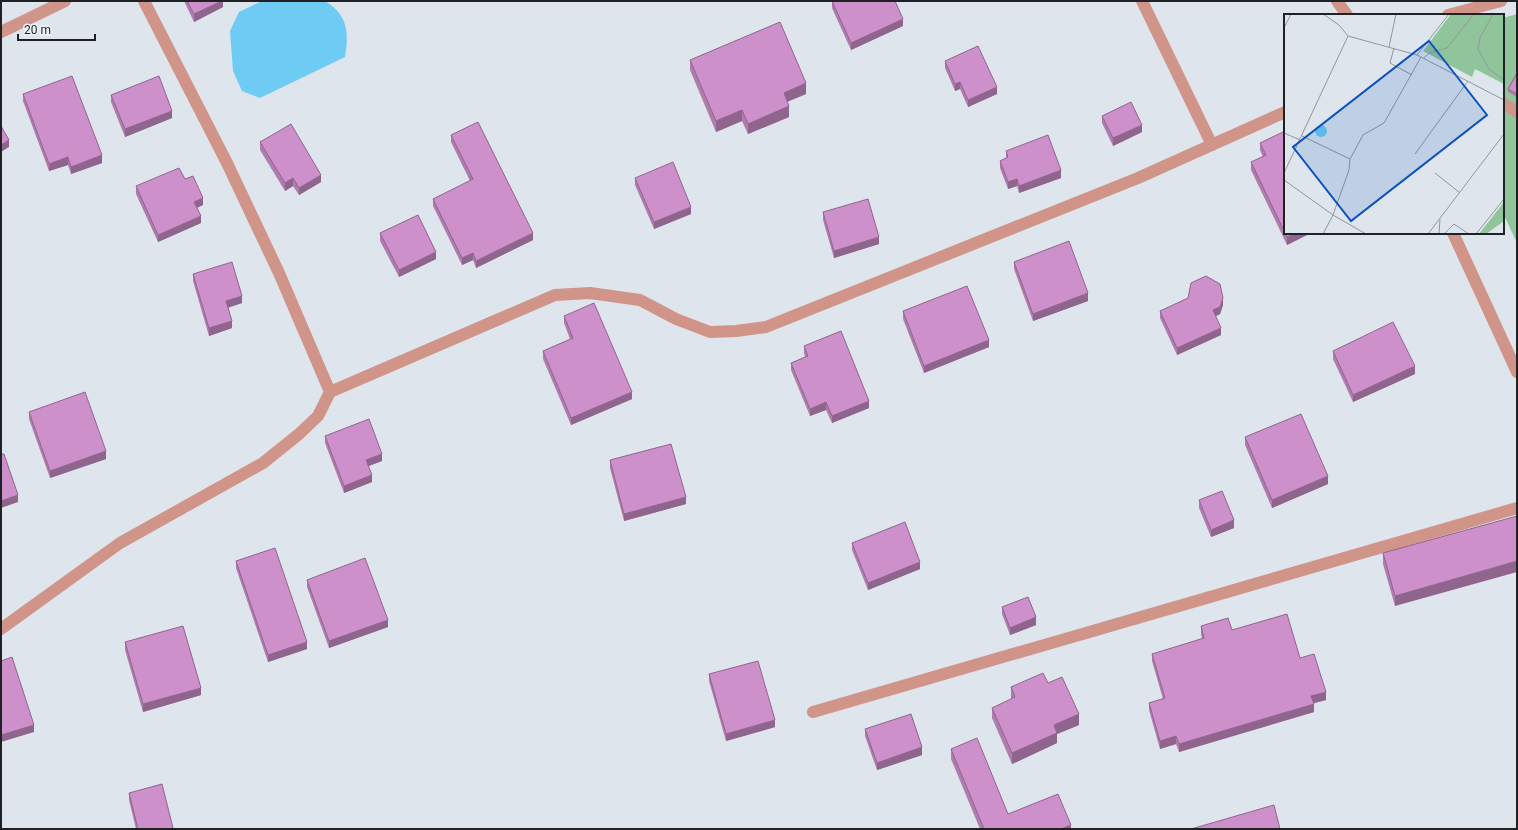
<svg xmlns="http://www.w3.org/2000/svg" width="1518" height="830" viewBox="0 0 1518 830" font-family="Roboto,sans-serif">
	<style>
		.green { fill: #90c59b }
		.water { fill: #6eccf4 }
		.lines { fill: none; stroke-linecap: round; stroke-linejoin: round }
		.lane { stroke: #d09488; stroke-width: 12 }
		.street { stroke: #d09488; stroke-width: 12 }
		.wall { fill: #b07cae }
		.shaded-wall { fill: #90658d }
		.building { fill: #cd90ca; stroke: #90658d }
		.inset-road { fill: none; stroke: #92979d; stroke-width: 1 }
		.view { fill: #0c52bd; fill-opacity: 0.15; stroke: #0c52bd; stroke-width: 2 }
		.inset-edge { fill: none; stroke: #1f2124; stroke-width: 2 }
	</style>
	<rect width="100%" height="100%" fill="#dee5ed"/>
	<path class="green" d="M 1517,14 L 1517,243 L 1503,213 L 1503,18 Z"/>
	<path class="water" d="M 262,1 L 325,1 C 348,15 349,33 345,57 L 260,98 L 242,91 L 233,71 L 230,31 L 239,12 Z"/>
	<g class="lines">
		<path class="lane" d="M 1142,1 L 1212,145
			M 1448,15 L 1501,1
			M 1503,103 L 1517,112
			M 813,712 L 1517,508"/>
		<path class="street" d="M 144,1 L 227,163 L 279,273 L 330,392 L 555,295 L 590,293 L 640,300 L 676,319 L 710,332 L 736,331 L 766,327 L 1138,178 L 1285,112
			M 1337,1 L 1347,15
			M 1,32 L 65,1
			M 1453,233 L 1517,372
			M 1,629 L 120,543 L 263,463 L 299,434 L 318,416 L 330,392"/>
	</g>
	<path class="wall" d="M 184,1 L 223,1 L 223,7 L 194,22 Z
		M 832,1 L 903,26 L 851,50 L 832,8 Z
		M 690,60 L 806,94 L 787,102 L 789,117 L 748,134 L 742,121 L 716,132 L 690,70 Z
		M 945,61 L 997,94 L 968,107 L 960,89 L 955,91 L 945,68 Z
		M 1517,73 L 1517,97 L 1508,92 L 1508,89 Z
		M 23,94 L 102,163 L 71,174 L 68,165 L 49,171 L 23,101 Z
		M 111,95 L 172,118 L 125,137 L 111,102 Z
		M 1102,116 L 1142,132 L 1113,146 L 1102,123 Z
		M 451,135 L 533,240 L 476,268 L 473,260 L 462,265 L 433,206 L 433,199 L 470,181 L 451,142 Z
		M 260,142 L 321,182 L 299,195 L 293,186 L 285,191 L 260,150 Z
		M 1260,143 L 1311,233 L 1287,245 L 1251,170 L 1251,162 L 1263,157 L 1260,150 Z
		M 1006,151 L 1061,178 L 1019,193 L 1017,186 L 1008,189 L 1000,168 L 1000,161 L 1006,158 Z
		M 635,178 L 691,214 L 654,229 L 635,185 Z
		M 185,179 L 203,205 L 197,208 L 201,223 L 158,242 L 136,194 L 136,186 Z
		M 823,212 L 879,244 L 834,258 L 823,220 Z
		M 380,233 L 436,259 L 399,277 L 380,241 Z
		M 1014,262 L 1088,301 L 1033,321 L 1014,269 Z
		M 193,274 L 242,303 L 228,308 L 232,328 L 209,336 L 193,281 Z
		M 1223,305 L 1220,314 L 1215,316 L 1221,335 L 1177,355 L 1160,318 L 1160,311 Z
		M 903,311 L 989,347 L 924,373 L 903,319 Z
		M 564,316 L 632,399 L 571,425 L 543,359 L 543,351 L 570,339 L 564,323 Z
		M 804,346 L 869,408 L 832,423 L 826,410 L 810,416 L 791,370 L 791,363 L 805,357 L 804,353 Z
		M 1333,351 L 1415,374 L 1353,402 L 1333,359 Z
		M 29,412 L 106,459 L 50,478 L 29,419 Z
		M 325,436 L 382,461 L 368,466 L 372,482 L 344,493 L 325,443 Z
		M 1245,437 L 1328,484 L 1272,508 L 1245,445 Z
		M 610,460 L 686,504 L 624,521 L 610,468 Z
		M 1199,500 L 1234,528 L 1211,537 L 1199,508 Z
		M 1517,516 L 1395,606 L 1383,564 L 1383,553 Z
		M 852,543 L 920,569 L 868,590 L 852,550 Z
		M 236,561 L 307,649 L 268,662 L 236,568 Z
		M 307,580 L 388,627 L 329,648 L 307,587 Z
		M 1002,607 L 1036,625 L 1010,635 L 1002,614 Z
		M 1201,626 L 1232,630 L 1300,658 L 1326,700 L 1313,703 L 1314,712 L 1179,752 L 1176,744 L 1160,749 L 1149,710 L 1149,703 L 1163,699 L 1152,661 L 1152,654 L 1202,639 L 1201,634 Z
		M 125,642 L 201,695 L 143,712 L 125,650 Z
		M 709,674 L 775,727 L 726,741 L 709,681 Z
		M 1048,683 L 1079,725 L 1057,734 L 1057,743 L 1012,764 L 992,718 L 992,708 L 1011,699 L 1011,687 Z
		M 865,729 L 922,755 L 877,770 L 865,736 Z
		M 951,749 L 1008,814 L 1071,829 L 980,829 L 951,759 Z
		M 129,793 L 173,829 L 136,829 L 129,800 Z"/>
	<path class="shaded-wall" d="M 222,1 L 223,1 L 223,7 L 194,22 L 194,14 Z
		M 903,19 L 903,26 L 851,50 L 851,43 Z
		M 960,82 L 960,89 L 955,91 L 955,84 Z
		M 806,83 L 806,94 L 784,103 L 784,93 Z
		M 997,87 L 997,94 L 968,107 L 968,100 Z
		M 789,106 L 789,117 L 748,134 L 748,124 Z
		M 742,110 L 742,121 L 716,132 L 716,121 Z
		M 172,111 L 172,118 L 125,137 L 125,129 Z
		M 1142,125 L 1142,132 L 1113,146 L 1113,138 Z
		M 9,140 L 9,147 L 1,152 L 1,145 Z
		M 102,155 L 102,163 L 71,174 L 71,167 Z
		M 68,157 L 68,165 L 49,171 L 49,164 Z
		M 1061,170 L 1061,178 L 1019,193 L 1019,186 Z
		M 321,175 L 321,182 L 299,195 L 299,188 Z
		M 293,178 L 293,186 L 285,191 L 285,183 Z
		M 1017,179 L 1017,186 L 1008,189 L 1008,182 Z
		M 203,198 L 203,205 L 194,209 L 194,202 Z
		M 691,207 L 691,214 L 654,229 L 654,222 Z
		M 201,216 L 201,223 L 158,242 L 158,235 Z
		M 533,233 L 533,240 L 476,268 L 476,261 Z
		M 1296,233 L 1311,233 L 1287,245 L 1287,237 Z
		M 879,237 L 879,244 L 834,258 L 834,251 Z
		M 436,252 L 436,259 L 399,277 L 399,270 Z
		M 473,253 L 473,260 L 462,265 L 462,258 Z
		M 1088,293 L 1088,301 L 1033,321 L 1033,314 Z
		M 242,296 L 242,303 L 226,308 L 226,301 Z
		M 1223,298 L 1223,305 L 1220,314 L 1213,318 L 1213,310 Z
		M 232,321 L 232,328 L 209,336 L 209,328 Z
		M 1221,328 L 1221,335 L 1177,355 L 1177,348 Z
		M 989,340 L 989,347 L 924,373 L 924,366 Z
		M 1415,366 L 1415,374 L 1353,402 L 1353,395 Z
		M 632,392 L 632,399 L 571,425 L 571,418 Z
		M 869,401 L 869,408 L 832,423 L 832,416 Z
		M 826,402 L 826,410 L 810,416 L 810,409 Z
		M 106,451 L 106,459 L 50,478 L 50,471 Z
		M 382,454 L 382,461 L 366,467 L 366,460 Z
		M 372,475 L 372,482 L 344,493 L 344,486 Z
		M 1328,476 L 1328,484 L 1272,508 L 1272,500 Z
		M 18,495 L 18,502 L 1,508 L 1,501 Z
		M 686,497 L 686,504 L 624,521 L 624,514 Z
		M 1234,520 L 1234,528 L 1211,537 L 1211,530 Z
		M 1517,561 L 1517,572 L 1395,606 L 1395,596 Z
		M 920,562 L 920,569 L 868,590 L 868,583 Z
		M 1036,617 L 1036,625 L 1010,635 L 1010,628 Z
		M 388,620 L 388,627 L 329,648 L 329,641 Z
		M 307,642 L 307,649 L 268,662 L 268,655 Z
		M 201,688 L 201,695 L 143,712 L 143,704 Z
		M 1326,692 L 1326,700 L 1311,704 L 1311,696 Z
		M 1314,704 L 1314,712 L 1179,752 L 1179,744 Z
		M 1079,714 L 1079,725 L 1057,734 L 1057,743 L 1012,764 L 1012,753 L 1054,725 Z
		M 775,720 L 775,727 L 726,741 L 726,734 Z
		M 34,725 L 34,732 L 1,742 L 1,735 Z
		M 1176,736 L 1176,744 L 1160,749 L 1160,741 Z
		M 922,747 L 922,755 L 877,770 L 877,763 Z
		M 1071,825 L 1071,829 L 1061,829 Z"/>
	<path class="building" d="M 187,1 L 222,1 L 194,14 Z
		M 832,1 L 895,1 L 903,19 L 851,43 Z
		M 780,22 L 806,83 L 784,93 L 789,106 L 748,124 L 742,110 L 716,121 L 690,60 Z
		M 978,46 L 997,87 L 968,100 L 960,82 L 955,84 L 945,61 Z
		M 1517,73 L 1517,94 L 1508,89 Z
		M 72,76 L 102,155 L 71,167 L 68,157 L 49,164 L 23,94 Z
		M 159,76 L 172,111 L 125,129 L 111,95 Z
		M 1131,102 L 1142,125 L 1113,138 L 1102,116 Z
		M 478,122 L 533,233 L 476,261 L 473,253 L 462,258 L 433,199 L 473,179 L 451,135 Z
		M 291,124 L 321,175 L 299,188 L 293,178 L 285,183 L 260,142 Z
		M 1,126 L 9,140 L 1,145 Z
		M 1285,131 L 1285,233 L 1296,233 L 1287,237 L 1251,162 L 1266,155 L 1260,143 Z
		M 1048,135 L 1061,170 L 1019,186 L 1017,179 L 1008,182 L 1000,161 L 1008,157 L 1006,151 Z
		M 673,162 L 691,207 L 654,222 L 635,178 Z
		M 179,168 L 185,179 L 193,176 L 203,198 L 194,202 L 201,216 L 158,235 L 136,186 Z
		M 868,199 L 879,237 L 834,251 L 823,212 Z
		M 418,215 L 436,252 L 399,270 L 380,233 Z
		M 1069,241 L 1088,293 L 1033,314 L 1014,262 Z
		M 232,262 L 242,296 L 226,301 L 232,321 L 209,328 L 193,274 Z
		M 1206,276 L 1220,284 L 1223,298 L 1220,307 L 1213,310 L 1221,328 L 1177,348 L 1160,311 L 1188,298 L 1191,283 Z
		M 967,286 L 989,340 L 924,366 L 903,311 Z
		M 594,303 L 632,392 L 571,418 L 543,351 L 573,338 L 564,316 Z
		M 1393,322 L 1415,366 L 1353,395 L 1333,351 Z
		M 841,331 L 869,401 L 832,416 L 826,402 L 810,409 L 791,363 L 808,356 L 804,346 Z
		M 85,392 L 106,451 L 50,471 L 29,412 Z
		M 1301,414 L 1328,476 L 1272,500 L 1245,437 Z
		M 369,419 L 382,454 L 366,460 L 372,475 L 344,486 L 325,436 Z
		M 671,444 L 686,497 L 624,514 L 610,460 Z
		M 1,454 L 4,454 L 18,495 L 1,501 Z
		M 1222,491 L 1234,520 L 1211,530 L 1199,500 Z
		M 1517,516 L 1517,561 L 1395,596 L 1383,553 Z
		M 905,522 L 920,562 L 868,583 L 852,543 Z
		M 275,548 L 307,642 L 268,655 L 236,561 Z
		M 365,558 L 388,620 L 329,641 L 307,580 Z
		M 1028,597 L 1036,617 L 1010,628 L 1002,607 Z
		M 1287,614 L 1300,658 L 1314,654 L 1326,692 L 1311,696 L 1314,704 L 1179,744 L 1176,736 L 1160,741 L 1149,703 L 1165,698 L 1152,654 L 1204,638 L 1201,626 L 1228,618 L 1232,630 Z
		M 183,626 L 201,688 L 143,704 L 125,642 Z
		M 12,657 L 34,725 L 1,735 L 1,661 Z
		M 758,661 L 775,720 L 726,734 L 709,674 Z
		M 1043,673 L 1048,683 L 1062,677 L 1079,714 L 1054,725 L 1057,733 L 1012,753 L 992,708 L 1015,697 L 1011,687 Z
		M 911,714 L 922,747 L 877,763 L 865,729 Z
		M 977,738 L 1008,814 L 1058,794 L 1071,825 L 1061,829 L 984,829 L 951,749 Z
		M 162,784 L 173,828 L 169,829 L 138,829 L 129,793 Z
		M 1274,805 L 1280,829 L 1191,829 Z"/>
	<g transform="translate(1284 14)">
		<rect width="220" height="220" fill="#dee5ed"/>
		<path d="M 167,0 L 220,0 L 220,70 L 191,55 L 188,63 L 139,37 ZM 220,188 L 220,207 L 202,220 L 195,220 Z" fill="#90c59b"/>
		<path d="M31 117a6 6 0 1 1 12 0a6 6 0 1 1-12 0Z" fill="#6eccf4"/>
		<path class="inset-road" d="M 39,0 L 55,11 L 64,22 L 133,41 L 220,86M 209,0 L 196,24 L 194,35 L 205,55 L 220,66M 0,14 L 7,0M 105,33 L 112,0M 110,34 L 106,49 L 128,61M 133,41 L 165,0M 140,44 L 145,39 L 163,34 L 190,0M 0,119 L 16,126M 18,122 L 66,145 L 79,121 L 100,109 L 137,43M 131,140 L 184,67M 0,159 L 64,22M 151,159 L 176,179M 0,166 L 49,201 L 82,220M 39,220 L 49,201 L 65,156 L 66,145M 144,220 L 220,120M 155,220 L 156,205M 160,220 L 170,210 L 185,220M 192,220 L 220,185"/>
		<path class="view" d="M 145,27 L 203,101 L 67,207 L 9,133 Z"/>
		<rect width="220" height="220" class="inset-edge"/>
	</g>
	<rect width="1518" height="830" fill="none" stroke="#1f2124" stroke-width="4"/>
	<path d="M18 34v6h77v-6" fill="none" stroke="#1f2124" stroke-width="2"/>
	<text x="24" y="34" font-size="12" fill="#1f2124" stroke="#ebf2fa" stroke-width="3" paint-order="stroke">20 m</text>
</svg>
